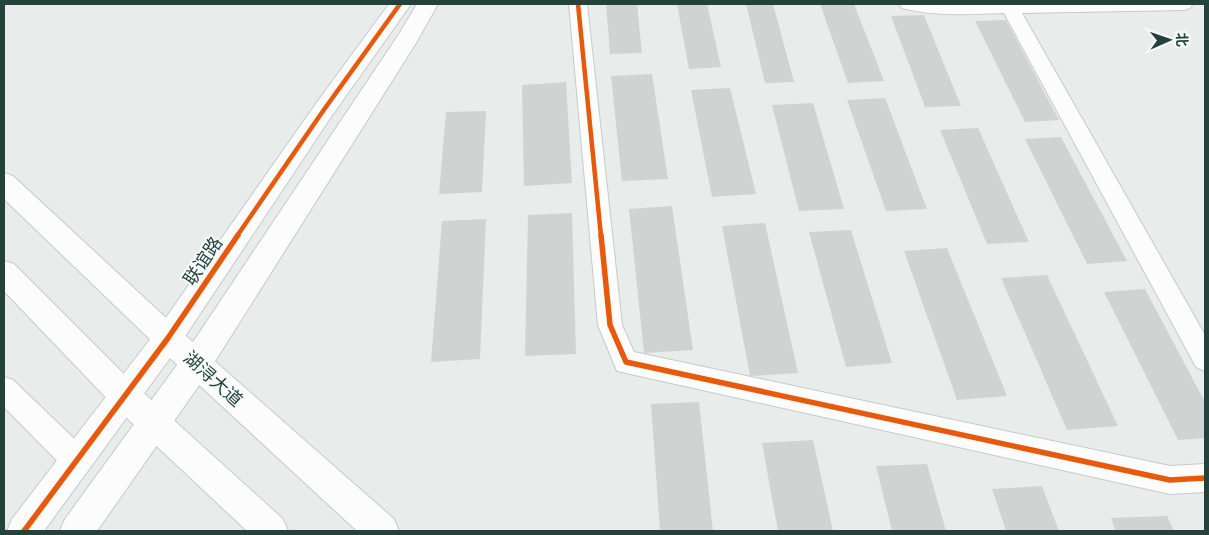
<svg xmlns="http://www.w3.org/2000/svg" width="1209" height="535" viewBox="0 0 1209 535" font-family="'Source Sans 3','Noto Sans SC',sans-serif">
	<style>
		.building { fill: #cfd4d2 }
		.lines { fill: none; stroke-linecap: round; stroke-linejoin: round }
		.minor-casing { stroke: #c5cac8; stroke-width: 2 }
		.tertiary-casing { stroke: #c5cac8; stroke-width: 2 }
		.secondary-casing { stroke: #c3cbc8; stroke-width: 2 }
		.minor { fill: #fcfcfc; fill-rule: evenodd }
		.tertiary { fill: #fcfcfc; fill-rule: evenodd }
		.secondary { fill: #fcfcfc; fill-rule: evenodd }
		.cycleway-far1-casing { stroke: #f7fbf9; stroke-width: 7 }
		.cycleway-casing { stroke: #f7fbf9; stroke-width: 9 }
		.cycleway-far1 { stroke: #e8590c; stroke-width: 4.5 }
		.cycleway { stroke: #e8590c; stroke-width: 5.5 }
		.labels { text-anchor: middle; stroke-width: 4; stroke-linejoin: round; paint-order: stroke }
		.street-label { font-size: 18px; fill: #24423a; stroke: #f7fbf9 }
	</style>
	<rect width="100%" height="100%" fill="#e8edeb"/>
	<path class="building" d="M 606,4 L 637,4 L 642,53 L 610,54 Z
		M 677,4 L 707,4 L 721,67 L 689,69 Z
		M 746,4 L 773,4 L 794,82 L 765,83 Z
		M 820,4 L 854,4 L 884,81 L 848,83 Z
		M 924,15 L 961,106 L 925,107 L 891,16 Z
		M 1006,20 L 1059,120 L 1025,122 L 975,21 Z
		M 652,74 L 668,179 L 622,181 L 611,76 Z
		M 566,82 L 572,183 L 524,186 L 522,85 Z
		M 730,88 L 756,194 L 712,197 L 691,90 Z
		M 885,98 L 927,209 L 886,211 L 847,100 Z
		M 813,103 L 844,209 L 799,211 L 772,105 Z
		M 486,111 L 482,192 L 439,194 L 446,112 Z
		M 978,128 L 1029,242 L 987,244 L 940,130 Z
		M 1061,137 L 1127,261 L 1087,264 L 1025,139 Z
		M 672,206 L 693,350 L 644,353 L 629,209 Z
		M 572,213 L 576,354 L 525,356 L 528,215 Z
		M 486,219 L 480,359 L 431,362 L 442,221 Z
		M 765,223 L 798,373 L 750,376 L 722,226 Z
		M 851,230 L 892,363 L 846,367 L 809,232 Z
		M 947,248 L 1007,396 L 957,400 L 904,251 Z
		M 1047,275 L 1118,426 L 1067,430 L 1001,278 Z
		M 1145,289 L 1205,402 L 1205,438 L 1178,440 L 1104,292 Z
		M 699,402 L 713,531 L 660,531 L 651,404 Z
		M 813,440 L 833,531 L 778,531 L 762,443 Z
		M 927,464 L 946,531 L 892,531 L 876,466 Z
		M 1042,486 L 1059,531 L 1006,531 L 992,489 Z
		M 1167,516 L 1174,531 L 1116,531 L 1111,518 Z"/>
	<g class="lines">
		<defs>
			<path id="minor" d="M 569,4 L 587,4 L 622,325 L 634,352 L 1170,466 L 1205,464 L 1205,492 L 1170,494 L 617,371 L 598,325 Z
				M 899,4 L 1193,4 L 1190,8 L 1184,10 L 1022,13 L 1205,335 L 1205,371 L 1196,367 L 1004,13 C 970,14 935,17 902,8 Z
				M 4,377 L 13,380 L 87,451 L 91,461 L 87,471 L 77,475 L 67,471 L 4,407 Z"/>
			<path id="tertiary" d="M 389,4 L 411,4 L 331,117 L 178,347 L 44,531 L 7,531 L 12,519 L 158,329 L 315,105 Z
				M 417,4 L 438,4 L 416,43 L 207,374 L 97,531 L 60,531 L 65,519 L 185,354 L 399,34 Z"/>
			<path id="secondary" d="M 4,173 L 13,176 L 178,329 L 394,519 L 399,531 L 357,531 L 158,347 L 4,199 Z
				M 4,261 L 14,264 L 136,386 L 283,519 L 288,531 L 247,531 L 114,406 L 4,291 Z"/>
		</defs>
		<use href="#minor" class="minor-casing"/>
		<use href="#tertiary" class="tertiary-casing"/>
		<use href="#secondary" class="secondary-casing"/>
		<use href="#minor" class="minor"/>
		<use href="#tertiary" class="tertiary"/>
		<use href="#secondary" class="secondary"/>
		<defs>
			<path id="cycleway-far1" d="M 578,4 L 601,236
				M 237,236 L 323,111 L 400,4"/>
			<path id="cycleway" d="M 601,235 L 610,325 L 626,362 L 1170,480 L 1205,478
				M 24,531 L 168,338 L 238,235"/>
		</defs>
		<use href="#cycleway-far1" class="cycleway-far1-casing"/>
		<use href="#cycleway" class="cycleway-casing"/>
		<use href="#cycleway-far1" class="cycleway-far1"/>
		<use href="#cycleway" class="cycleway"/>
	</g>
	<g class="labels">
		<g class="street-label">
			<text transform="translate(203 261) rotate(-56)" y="6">联谊路</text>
			<text transform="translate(213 379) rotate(42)" y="6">湖浔大道</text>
		</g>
	</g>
	<rect width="1209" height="535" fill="none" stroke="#24423a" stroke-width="10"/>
	<g transform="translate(1169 40) rotate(88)" stroke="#f7fbf9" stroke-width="4" paint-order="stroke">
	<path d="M0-4L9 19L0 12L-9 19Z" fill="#24423a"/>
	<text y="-8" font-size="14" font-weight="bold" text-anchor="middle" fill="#24423a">北</text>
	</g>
</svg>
